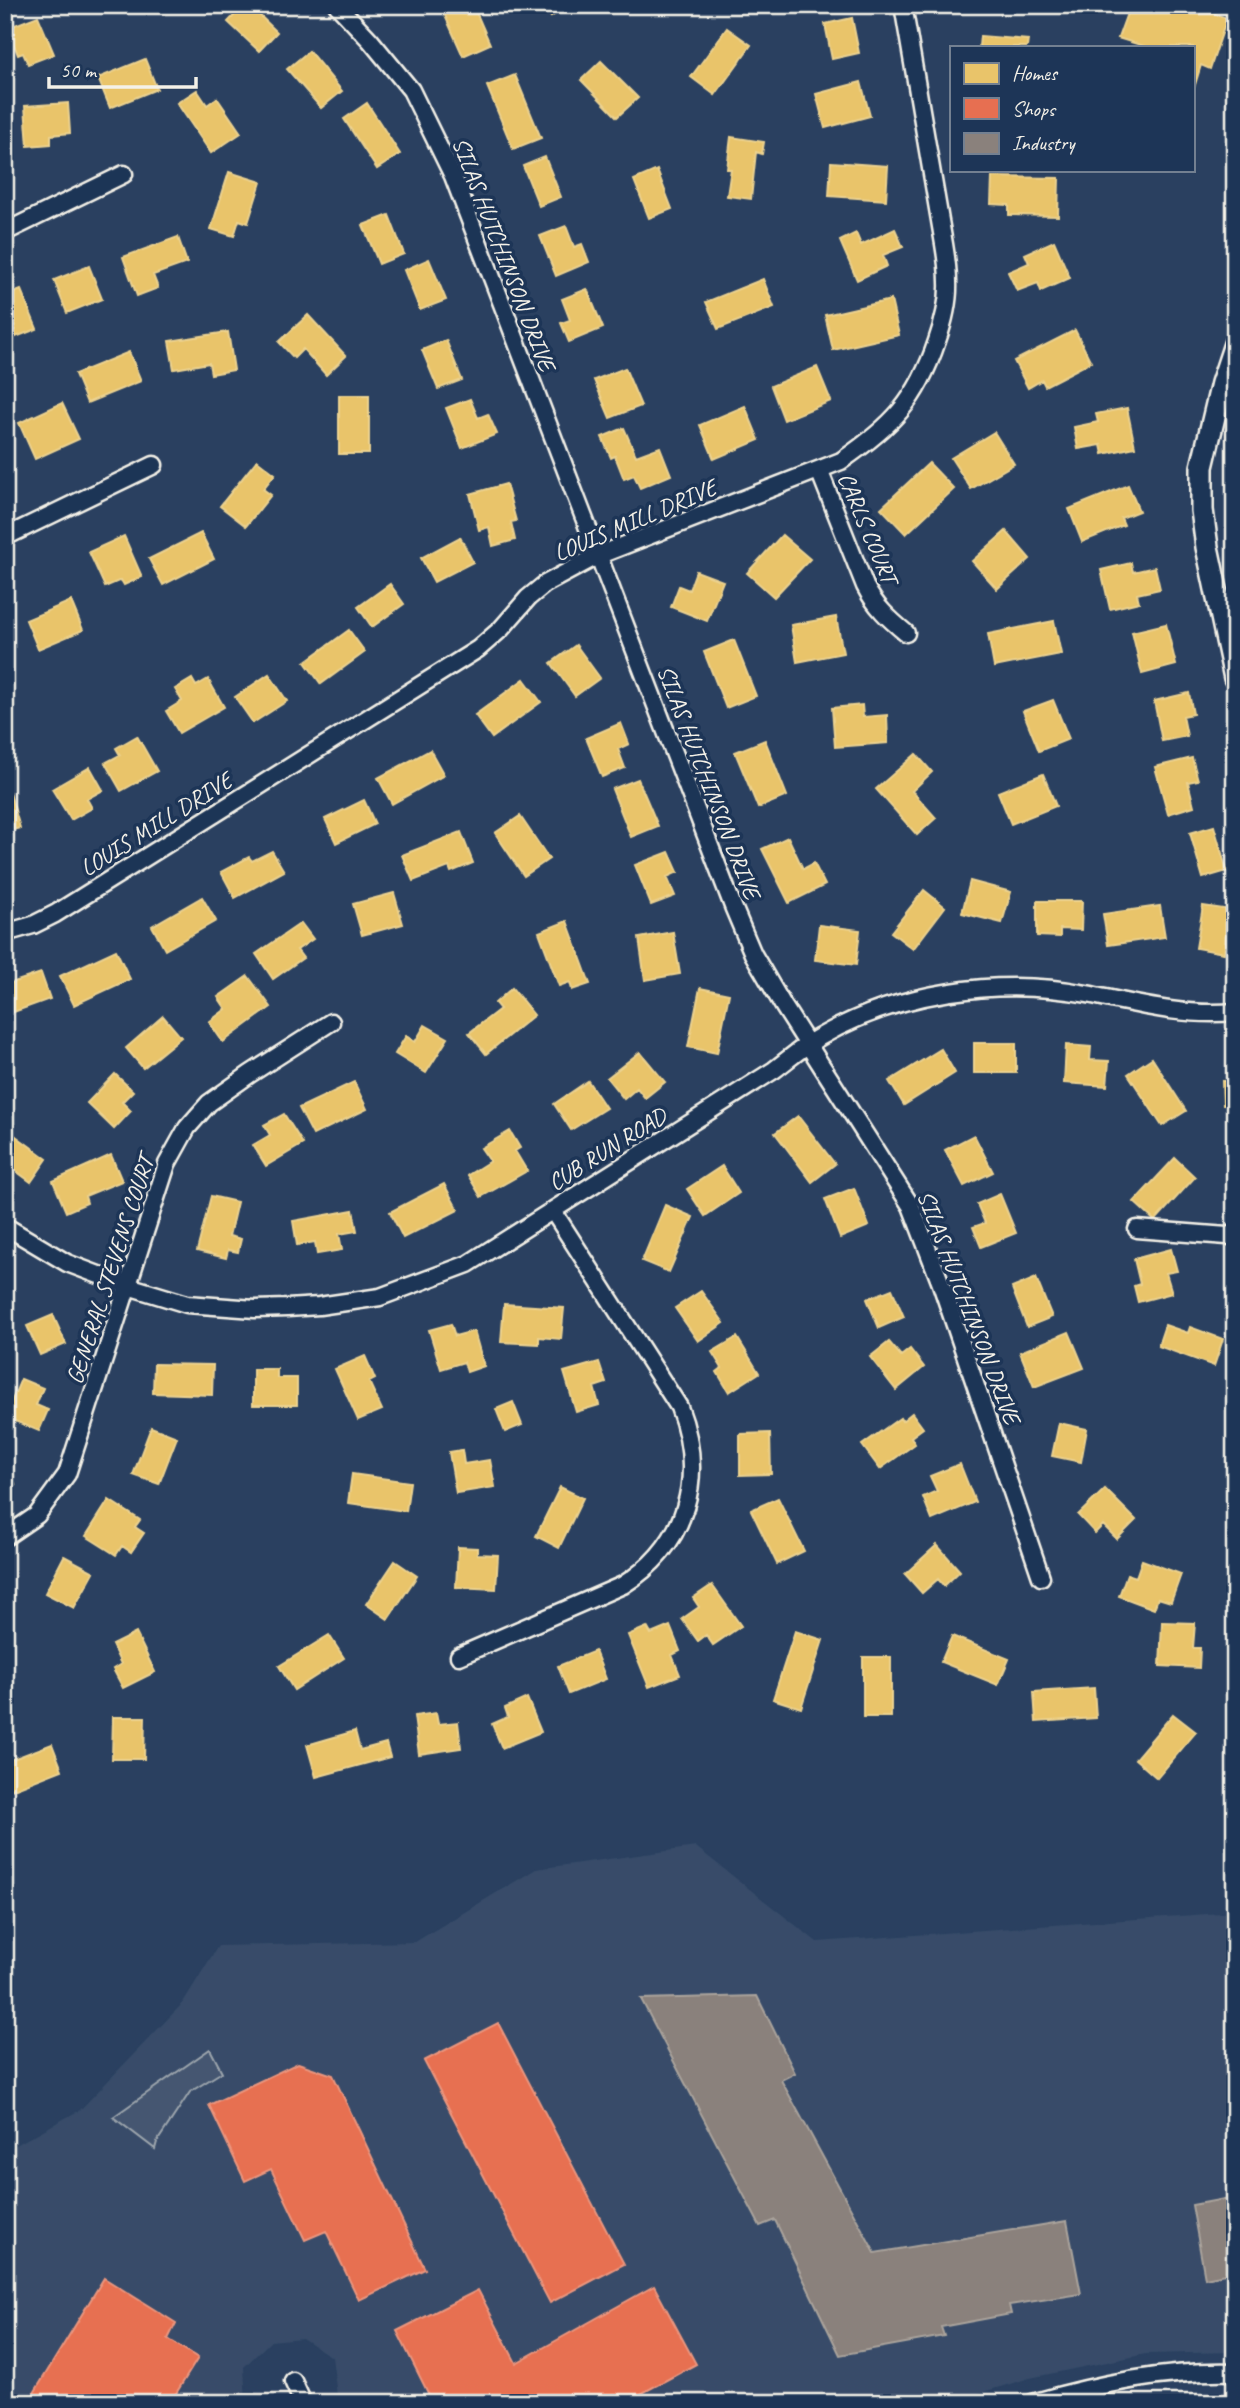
<svg xmlns="http://www.w3.org/2000/svg" width="1240" height="2408" viewBox="0 0 1240 2408" font-family="Caveat,sans-serif">
	<style>
		.built { fill: #374c69 }
		.green { fill: #445771; stroke: #9ca4ac; stroke-width: 2 }
		.homes { fill: #e9c46a; stroke: #ecd290; stroke-width: 2 }
		.shops { fill: #e76f51; stroke: #eb967e; stroke-width: 2 }
		.industry { fill: #8a817c; stroke: #aaa39c; stroke-width: 2 }
		.lines { fill: none; stroke-linecap: round; stroke-linejoin: round }
		.minor-casing { stroke: #f4f1e8; stroke-width: 21 }
		.secondary-casing { stroke: #f4f1e8; stroke-width: 26 }
		.minor { stroke: #1d3557; stroke-width: 16 }
		.secondary { stroke: #1d3557; stroke-width: 21 }
		.labels { text-anchor: middle; stroke-width: 7; stroke-linejoin: round; paint-order: stroke }
		.street-label { font-size: 24px; fill: #f4f1e8; stroke: #1d3557 }
	</style>
	<rect width="100%" height="100%" fill="#2a4060"/>
	<filter id="ink" filterUnits="userSpaceOnUse"><feTurbulence type="fractalNoise" baseFrequency=".0143" numOctaves="2"/><feDisplacementMap in="SourceGraphic" scale="14" xChannelSelector="R" yChannelSelector="G"/><feConvolveMatrix kernelMatrix="1 2 1 2 8 2 1 2 1" color-interpolation-filters="sRGB"/></filter>
	<g filter="url(#ink)">
		<path class="built" d="M 696,1847 L 817,1942 L 1235,1912 L 1235,2352 L 1146,2354 L 1030,2378 L 946,2403 L 338,2403 L 332,2357 L 302,2338 L 271,2341 L 244,2367 L 246,2403 L 5,2403 L 5,2151 L 80,2110 L 182,2004 L 218,1946 L 415,1942 L 536,1869 Z"/>
		<path class="green" d="M 210,2049 L 222,2072 L 190,2092 L 157,2142 L 155,2149 L 113,2117 Z"/>
		<path class="homes" d="M 244,5 L 249,5 L 277,32 L 259,51 L 228,22 Z
			M 450,5 L 473,5 L 490,44 L 463,56 L 442,9 Z
			M 542,5 L 567,5 L 551,17 Z
			M 1130,5 L 1190,5 L 1227,18 L 1210,69 L 1201,65 L 1194,88 L 1193,47 L 1147,47 L 1118,38 Z
			M 38,16 L 54,54 L 28,64 L 23,53 L 18,55 L 7,28 Z
			M 852,18 L 859,53 L 832,59 L 825,24 Z
			M 727,28 L 751,45 L 715,95 L 691,77 Z
			M 980,36 L 1028,40 L 1027,47 L 979,47 Z
			M 309,51 L 342,91 L 321,108 L 287,69 Z
			M 145,59 L 157,89 L 110,108 L 98,78 Z
			M 601,61 L 638,98 L 617,117 L 581,80 Z
			M 515,75 L 541,138 L 513,149 L 487,86 Z
			M 861,82 L 870,116 L 825,128 L 816,94 Z
			M 197,90 L 207,105 L 217,98 L 241,133 L 211,153 L 177,103 Z
			M 68,103 L 70,133 L 51,135 L 51,144 L 28,146 L 25,106 Z
			M 367,103 L 400,154 L 377,169 L 344,119 Z
			M 731,137 L 764,142 L 762,154 L 756,152 L 751,199 L 727,196 L 731,169 L 727,169 Z
			M 545,157 L 561,197 L 539,206 L 523,166 Z
			M 831,162 L 888,166 L 886,200 L 829,196 Z
			M 657,170 L 672,209 L 649,218 L 634,180 Z
			M 229,172 L 261,182 L 248,223 L 239,220 L 234,236 L 211,229 Z
			M 992,177 L 1059,178 L 1058,216 L 1009,215 L 1009,205 L 991,204 Z
			M 389,215 L 404,254 L 379,264 L 363,225 Z
			M 566,226 L 574,247 L 582,244 L 589,262 L 556,276 L 540,236 Z
			M 895,229 L 903,247 L 883,255 L 887,266 L 857,280 L 840,241 L 856,233 L 861,245 Z
			M 178,237 L 187,263 L 153,275 L 158,288 L 137,296 L 123,257 Z
			M 1054,241 L 1070,278 L 1041,291 L 1038,283 L 1017,291 L 1008,272 L 1029,263 L 1025,254 Z
			M 429,259 L 446,300 L 420,310 L 404,270 Z
			M 89,266 L 102,299 L 67,313 L 54,280 Z
			M 763,279 L 774,307 L 718,329 L 706,302 Z
			M 587,289 L 603,328 L 569,342 L 561,323 L 570,320 L 562,299 Z
			M 21,290 L 37,329 L 5,341 L 5,296 Z
			M 891,300 L 899,335 L 833,350 L 825,315 Z
			M 308,315 L 346,356 L 326,375 L 303,349 L 294,358 L 279,342 Z
			M 1075,330 L 1091,362 L 1045,386 L 1042,380 L 1028,388 L 1014,361 Z
			M 228,332 L 234,370 L 211,374 L 209,363 L 174,369 L 169,341 Z
			M 446,340 L 462,380 L 438,389 L 422,350 Z
			M 129,352 L 141,381 L 87,403 L 75,374 Z
			M 817,367 L 831,401 L 784,420 L 771,386 Z
			M 625,368 L 641,406 L 610,418 L 594,380 Z
			M 339,395 L 369,395 L 369,454 L 339,454 Z
			M 470,399 L 478,418 L 488,414 L 497,434 L 462,448 L 446,408 Z
			M 62,403 L 79,439 L 35,459 L 19,423 Z
			M 745,406 L 759,440 L 714,459 L 700,425 Z
			M 1127,408 L 1135,447 L 1103,454 L 1101,445 L 1078,449 L 1074,427 L 1098,422 L 1096,414 Z
			M 624,428 L 636,456 L 660,447 L 671,475 L 640,488 L 634,475 L 624,479 L 615,456 L 611,458 L 602,437 Z
			M 994,432 L 1014,464 L 971,489 L 951,458 Z
			M 257,460 L 275,474 L 263,489 L 271,495 L 246,526 L 220,506 Z
			M 929,463 L 954,489 L 906,534 L 881,508 Z
			M 506,484 L 516,521 L 511,522 L 515,540 L 493,546 L 489,527 L 479,530 L 470,494 Z
			M 1128,485 L 1139,511 L 1121,518 L 1124,525 L 1082,542 L 1069,509 Z
			M 1006,531 L 1030,559 L 997,589 L 972,561 Z
			M 201,533 L 214,559 L 163,585 L 149,559 Z
			M 782,535 L 810,559 L 774,597 L 747,573 Z
			M 124,536 L 142,577 L 124,585 L 121,580 L 105,587 L 89,552 Z
			M 460,537 L 473,562 L 434,582 L 421,558 Z
			M 1131,563 L 1133,572 L 1155,567 L 1160,589 L 1137,594 L 1139,602 L 1110,609 L 1101,570 Z
			M 696,571 L 723,581 L 707,621 L 671,607 L 679,586 L 689,590 Z
			M 390,584 L 404,604 L 372,627 L 358,607 Z
			M 71,601 L 83,630 L 38,649 L 26,620 Z
			M 836,617 L 843,653 L 797,662 L 791,625 Z
			M 1054,621 L 1061,654 L 994,667 L 988,634 Z
			M 1166,624 L 1176,665 L 1142,674 L 1132,632 Z
			M 349,630 L 365,652 L 321,684 L 305,662 Z
			M 734,640 L 756,696 L 726,708 L 704,652 Z
			M 576,645 L 600,678 L 575,696 L 551,663 Z
			M 269,674 L 287,701 L 253,723 L 235,697 Z
			M 192,679 L 196,686 L 208,679 L 224,707 L 179,733 L 166,711 L 182,701 L 175,689 Z
			M 524,679 L 541,702 L 492,738 L 475,715 Z
			M 1189,693 L 1193,714 L 1183,716 L 1187,736 L 1162,741 L 1154,701 Z
			M 1053,700 L 1069,739 L 1039,751 L 1023,711 Z
			M 862,705 L 863,717 L 887,715 L 888,743 L 835,747 L 832,708 Z
			M 621,723 L 629,744 L 618,749 L 625,768 L 602,777 L 586,738 Z
			M 137,736 L 157,771 L 121,791 L 105,763 L 120,755 L 116,748 Z
			M 765,740 L 787,796 L 758,808 L 735,752 Z
			M 430,750 L 444,775 L 392,804 L 378,778 Z
			M 916,754 L 932,772 L 912,791 L 936,818 L 917,835 L 876,789 Z
			M 1192,758 L 1198,780 L 1188,782 L 1194,806 L 1168,814 L 1155,767 Z
			M 90,767 L 103,790 L 87,799 L 92,808 L 71,820 L 52,789 Z
			M 1043,774 L 1056,806 L 1011,824 L 998,792 Z
			M 638,779 L 658,826 L 631,837 L 612,789 Z
			M 10,793 L 20,828 L 5,832 L 5,795 Z
			M 364,800 L 375,824 L 336,843 L 325,819 Z
			M 520,816 L 549,859 L 524,876 L 495,833 Z
			M 1214,826 L 1227,871 L 1203,878 L 1190,833 Z
			M 461,832 L 473,863 L 451,872 L 449,867 L 413,881 L 402,855 Z
			M 788,837 L 803,869 L 814,863 L 825,885 L 789,903 L 762,849 Z
			M 272,851 L 284,871 L 235,898 L 221,872 L 249,857 L 252,861 Z
			M 669,852 L 678,872 L 667,877 L 675,896 L 651,905 L 635,865 Z
			M 970,881 L 1011,892 L 1002,923 L 962,913 Z
			M 924,890 L 945,907 L 913,949 L 891,932 Z
			M 394,893 L 403,924 L 362,935 L 353,904 Z
			M 202,897 L 216,921 L 165,950 L 152,926 Z
			M 1037,901 L 1082,901 L 1081,930 L 1060,929 L 1060,937 L 1037,936 Z
			M 1160,906 L 1165,937 L 1108,945 L 1103,914 Z
			M 1203,906 L 1231,910 L 1224,953 L 1196,948 Z
			M 567,921 L 590,984 L 572,990 L 570,982 L 559,986 L 539,932 Z
			M 301,923 L 313,939 L 297,950 L 303,958 L 273,979 L 256,954 Z
			M 819,925 L 860,930 L 856,965 L 815,960 Z
			M 673,932 L 680,974 L 645,980 L 639,938 Z
			M 116,950 L 130,979 L 74,1005 L 60,976 Z
			M 41,973 L 50,999 L 5,1015 L 5,985 Z
			M 248,976 L 271,1007 L 223,1042 L 209,1022 L 226,1009 L 218,997 Z
			M 512,988 L 534,1015 L 486,1054 L 469,1033 L 500,1009 L 495,1003 Z
			M 700,988 L 729,994 L 717,1053 L 688,1047 Z
			M 163,1016 L 181,1037 L 143,1068 L 126,1048 Z
			M 425,1025 L 448,1038 L 426,1073 L 395,1054 L 406,1036 L 415,1042 Z
			M 974,1043 L 1016,1043 L 1016,1073 L 974,1073 Z
			M 1066,1045 L 1091,1047 L 1090,1060 L 1109,1061 L 1107,1086 L 1064,1083 Z
			M 941,1049 L 955,1073 L 904,1105 L 889,1081 Z
			M 640,1052 L 665,1082 L 645,1098 L 637,1088 L 624,1099 L 607,1078 Z
			M 1152,1058 L 1186,1111 L 1162,1126 L 1128,1074 Z
			M 115,1074 L 133,1091 L 122,1102 L 131,1111 L 114,1129 L 87,1103 Z
			M 588,1081 L 606,1108 L 571,1130 L 554,1104 Z
			M 1222,1081 L 1235,1081 L 1235,1105 L 1223,1105 Z
			M 354,1082 L 367,1109 L 313,1135 L 299,1108 Z
			M 284,1114 L 303,1144 L 266,1166 L 253,1145 L 270,1135 L 264,1125 Z
			M 798,1116 L 835,1164 L 812,1182 L 775,1133 Z
			M 5,1128 L 47,1159 L 31,1182 L 5,1163 Z
			M 510,1131 L 520,1148 L 515,1151 L 527,1171 L 481,1197 L 468,1175 L 490,1161 L 481,1148 Z
			M 974,1135 L 993,1172 L 964,1186 L 945,1150 Z
			M 111,1155 L 122,1181 L 85,1196 L 87,1203 L 66,1212 L 53,1181 Z
			M 1175,1158 L 1195,1177 L 1155,1221 L 1134,1202 Z
			M 722,1166 L 739,1193 L 705,1216 L 687,1189 Z
			M 444,1184 L 458,1210 L 403,1238 L 390,1212 Z
			M 854,1188 L 869,1226 L 840,1238 L 825,1199 Z
			M 1000,1194 L 1016,1233 L 981,1247 L 973,1227 L 985,1223 L 977,1204 Z
			M 211,1196 L 237,1202 L 229,1236 L 241,1239 L 238,1252 L 228,1250 L 226,1258 L 197,1251 Z
			M 665,1205 L 693,1217 L 669,1272 L 642,1261 Z
			M 353,1210 L 357,1231 L 339,1234 L 342,1250 L 317,1254 L 315,1242 L 297,1245 L 293,1221 Z
			M 1171,1249 L 1177,1271 L 1166,1273 L 1172,1293 L 1138,1302 L 1134,1286 L 1140,1284 L 1134,1259 Z
			M 1036,1278 L 1052,1317 L 1027,1327 L 1012,1288 Z
			M 892,1289 L 904,1317 L 879,1328 L 867,1299 Z
			M 701,1291 L 724,1323 L 698,1341 L 675,1308 Z
			M 504,1304 L 564,1308 L 561,1339 L 539,1337 L 539,1344 L 501,1342 Z
			M 53,1315 L 66,1344 L 40,1355 L 27,1326 Z
			M 451,1324 L 455,1336 L 474,1331 L 484,1366 L 467,1372 L 464,1362 L 441,1369 L 429,1330 Z
			M 1165,1325 L 1188,1333 L 1190,1327 L 1223,1339 L 1214,1366 L 1158,1346 Z
			M 1069,1332 L 1084,1368 L 1034,1387 L 1020,1352 Z
			M 737,1337 L 759,1373 L 729,1392 L 717,1372 L 722,1368 L 712,1352 Z
			M 889,1342 L 901,1356 L 910,1349 L 924,1367 L 896,1390 L 870,1357 Z
			M 365,1356 L 375,1379 L 369,1382 L 382,1410 L 358,1420 L 335,1369 Z
			M 599,1362 L 606,1383 L 594,1387 L 599,1405 L 576,1412 L 564,1372 Z
			M 154,1364 L 213,1365 L 212,1395 L 153,1393 Z
			M 253,1369 L 277,1369 L 277,1378 L 297,1378 L 297,1405 L 253,1405 Z
			M 21,1379 L 43,1388 L 36,1405 L 48,1410 L 39,1431 L 5,1417 Z
			M 513,1402 L 522,1425 L 505,1432 L 496,1409 Z
			M 912,1413 L 923,1428 L 911,1437 L 915,1444 L 880,1469 L 862,1445 L 900,1418 L 902,1421 Z
			M 1059,1423 L 1087,1429 L 1081,1462 L 1052,1456 Z
			M 151,1427 L 177,1437 L 159,1484 L 133,1475 Z
			M 770,1433 L 771,1474 L 740,1475 L 740,1434 Z
			M 462,1450 L 464,1464 L 490,1460 L 495,1487 L 456,1493 L 449,1452 Z
			M 5,1461 L 15,1484 L 5,1488 Z
			M 960,1464 L 975,1502 L 932,1520 L 923,1497 L 937,1491 L 930,1476 Z
			M 352,1474 L 410,1482 L 406,1511 L 348,1503 Z
			M 560,1487 L 583,1498 L 559,1548 L 536,1536 Z
			M 1105,1489 L 1136,1520 L 1117,1539 L 1103,1525 L 1095,1533 L 1078,1515 Z
			M 778,1498 L 804,1551 L 777,1564 L 751,1510 Z
			M 109,1500 L 140,1520 L 135,1527 L 144,1533 L 131,1552 L 122,1546 L 116,1555 L 86,1536 Z
			M 937,1545 L 960,1571 L 944,1586 L 938,1579 L 922,1593 L 905,1574 Z
			M 458,1547 L 477,1548 L 477,1554 L 498,1555 L 496,1589 L 456,1587 Z
			M 64,1556 L 94,1572 L 74,1608 L 45,1593 Z
			M 1142,1560 L 1181,1574 L 1171,1602 L 1158,1598 L 1154,1609 L 1119,1596 L 1127,1574 L 1136,1577 Z
			M 395,1561 L 417,1576 L 388,1619 L 366,1604 Z
			M 712,1585 L 741,1626 L 713,1645 L 706,1635 L 698,1641 L 682,1619 L 699,1607 L 693,1598 Z
			M 1162,1622 L 1195,1623 L 1193,1648 L 1200,1648 L 1199,1668 L 1160,1666 Z
			M 670,1626 L 680,1651 L 672,1655 L 680,1675 L 649,1687 L 628,1635 L 647,1627 L 651,1634 Z
			M 795,1631 L 823,1640 L 801,1708 L 773,1699 Z
			M 136,1633 L 155,1672 L 123,1688 L 113,1669 L 121,1664 L 112,1645 Z
			M 329,1635 L 344,1658 L 294,1690 L 279,1666 Z
			M 952,1636 L 1009,1659 L 998,1685 L 941,1662 Z
			M 595,1651 L 606,1679 L 569,1694 L 558,1666 Z
			M 863,1657 L 891,1657 L 891,1717 L 863,1717 Z
			M 1094,1688 L 1096,1718 L 1036,1722 L 1034,1692 Z
			M 527,1698 L 541,1732 L 502,1748 L 492,1724 L 508,1717 L 505,1708 Z
			M 436,1713 L 438,1724 L 458,1722 L 461,1748 L 419,1754 L 414,1716 Z
			M 1173,1714 L 1196,1732 L 1157,1778 L 1135,1759 Z
			M 113,1717 L 145,1717 L 144,1759 L 112,1759 Z
			M 355,1731 L 360,1750 L 386,1743 L 390,1757 L 316,1777 L 307,1745 Z
			M 52,1744 L 62,1770 L 11,1790 L 5,1775 L 5,1762 Z"/>
		<path class="shops" d="M 498,2023 L 624,2264 L 550,2303 L 424,2061 Z
			M 298,2063 L 333,2075 L 425,2269 L 359,2300 L 326,2231 L 305,2240 L 271,2169 L 245,2181 L 209,2105 Z
			M 104,2278 L 176,2323 L 168,2339 L 198,2358 L 170,2403 L 28,2403 Z
			M 654,2286 L 696,2364 L 624,2403 L 433,2403 L 397,2331 L 478,2290 L 516,2363 Z"/>
		<path class="industry" d="M 757,1996 L 795,2073 L 781,2080 L 875,2253 L 1067,2221 L 1081,2294 L 1009,2305 L 1011,2314 L 941,2327 L 944,2336 L 840,2355 L 775,2220 L 760,2226 L 641,1999 Z
			M 1235,2197 L 1235,2272 L 1205,2278 L 1192,2205 Z"/>
		<g class="lines">
			<defs>
				<path id="minor" d="M 337,5 L 370,40 L 411,90 L 453,176 L 734,909 L 753,954 L 784,1007 L 911,1206 L 941,1284 L 1041,1577
					M 5,232 L 124,174
					M 819,470 L 865,586 C 875,606 889,619 906,633
					M 5,537 L 154,465
					M 5,933 L 33,925 L 55,914 L 478,649 L 501,629 L 528,598 L 545,584 L 597,556 L 841,461 C 892,426 917,401 937,341 C 944,321 949,302 948,282 C 948,269 946,256 944,244 L 903,5
					M 5,1226 L 67,1263 L 128,1286 L 187,1304 L 255,1309 L 287,1308 L 319,1306 L 380,1297 L 468,1264 L 774,1070 C 789,1059 802,1047 818,1038 C 897,992 997,977 1087,994 C 1136,1004 1184,1017 1235,1012
					M 1137,1229 L 1227,1236 L 1235,1233
					M 5,1537 L 37,1515 L 67,1474 L 167,1164 L 187,1128 L 209,1103 L 250,1074 L 331,1022
					M 459,1656 L 623,1585 C 687,1545 706,1477 679,1407 L 553,1211
					M 293,2381 L 303,2403
					M 1032,2403 C 1098,2384 1166,2370 1235,2372"/>
				<path id="secondary" d="M 1235,344 L 1222,383 L 1202,467 L 1202,510 L 1207,547 L 1235,678"/>
			</defs>
			<use href="#minor" class="minor-casing"/>
			<use href="#secondary" class="secondary-casing"/>
			<use href="#minor" class="minor"/>
			<use href="#secondary" class="secondary"/>
		</g>
	</g>
	<g class="labels">
		<g class="street-label">
			<text transform="translate(504 254) rotate(69)" y="8">SILAS HUTCHINSON DRIVE</text>
			<text transform="translate(635 520) rotate(-23)" y="8">LOUIS MILL DRIVE</text>
			<text transform="translate(868 528) rotate(67)" y="8">CARLS COURT</text>
			<text transform="translate(709 782) rotate(69)" y="8">SILAS HUTCHINSON DRIVE</text>
			<text transform="translate(156 824) rotate(-32)" y="8">LOUIS MILL DRIVE</text>
			<text transform="translate(607 1149) rotate(-32)" y="8">CUB RUN ROAD</text>
			<text transform="translate(110 1270) rotate(-72)" y="8">GENERAL STEVENS COURT</text>
			<text transform="translate(969 1307) rotate(69)" y="8">SILAS HUTCHINSON DRIVE</text>
		</g>
	</g>
	<rect width="1240" height="2408" fill="none" stroke="#1d3557" stroke-width="28"/>
	<rect x="14" y="14" width="1212" height="2380" fill="none" stroke="#f4f1e8" stroke-width="2.5" filter="url(#ink)"/>
	<rect x="950" y="46" width="245" height="126" fill="#1d3557" stroke="#738091" stroke-width="2"/>
	<rect x="964" y="63" width="35" height="21" fill="#e9c46a" stroke="#738091" stroke-width="2"/>
	<text x="1012" y="80" font-size="21" fill="#f4f1e8">Homes</text>
	<rect x="964" y="98" width="35" height="21" fill="#e76f51" stroke="#738091" stroke-width="2"/>
	<text x="1012" y="116" font-size="21" fill="#f4f1e8">Shops</text>
	<rect x="964" y="133" width="35" height="21" fill="#8a817c" stroke="#738091" stroke-width="2"/>
	<text x="1012" y="150" font-size="21" fill="#f4f1e8">Industry</text>
	<path d="M49 77v10h147v-10" fill="none" stroke="#f4f1e8" stroke-width="3.5"/>
	<text x="60" y="77" font-size="21" fill="#f4f1e8" stroke="#1d3557" stroke-width="5" paint-order="stroke">50 m</text>
</svg>
